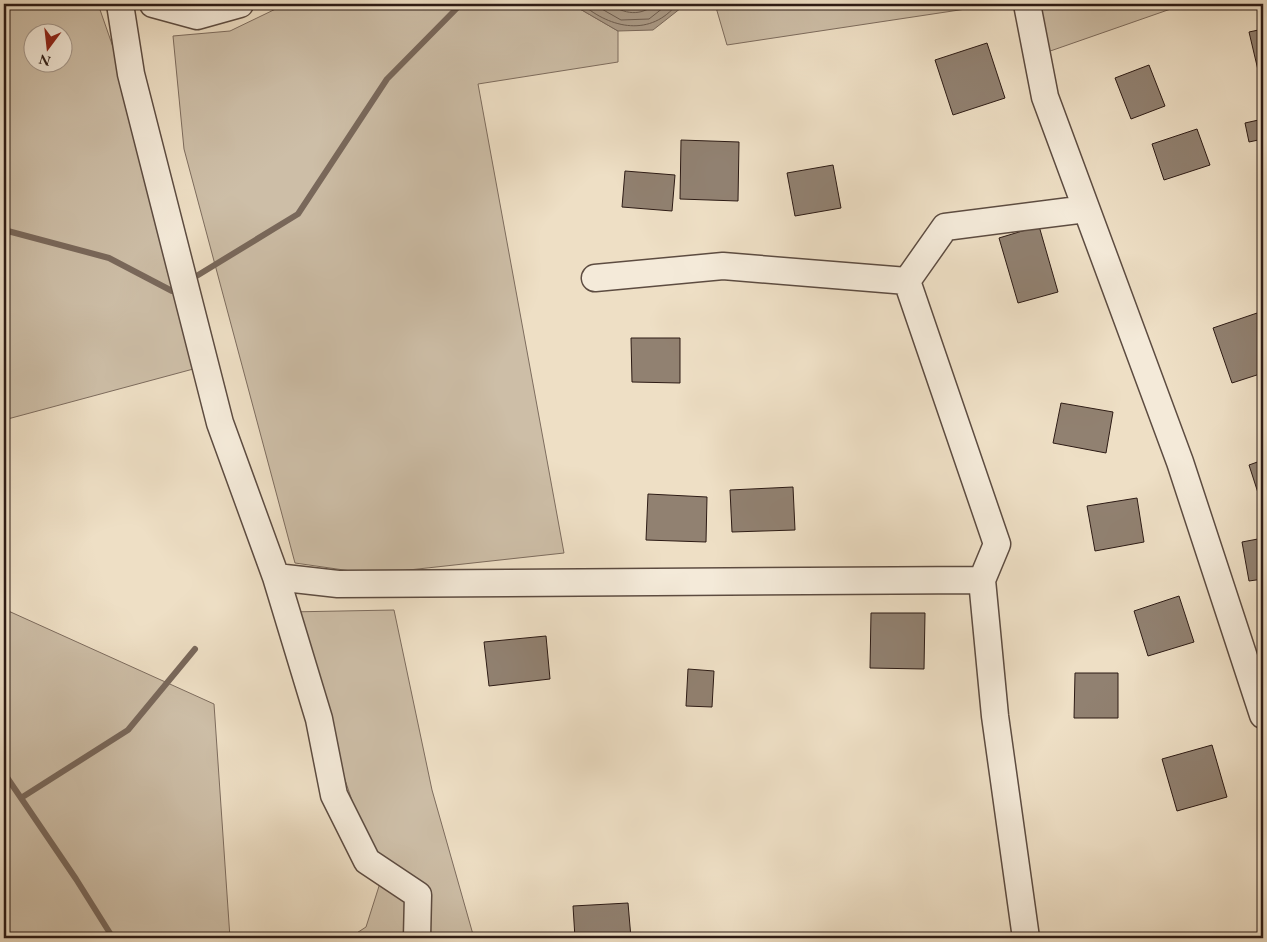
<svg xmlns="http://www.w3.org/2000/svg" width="1267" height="942" viewBox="0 0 1267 942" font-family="'EB Garamond',serif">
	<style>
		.green { fill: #cdbea7; stroke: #7d6c5e; fill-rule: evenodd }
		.water { fill: #ac9c89; stroke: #79685b }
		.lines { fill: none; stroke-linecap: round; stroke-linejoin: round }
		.shore { stroke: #6c5c4f; stroke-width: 1 }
		.stream { stroke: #79685b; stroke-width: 6 }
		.building { fill: #918171; stroke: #2d1b15 }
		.minor-casing { stroke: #5d4c41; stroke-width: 29 }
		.minor { stroke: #f4ead9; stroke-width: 26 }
	</style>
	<rect width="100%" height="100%" fill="#eedfc5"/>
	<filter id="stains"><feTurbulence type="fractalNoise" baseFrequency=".004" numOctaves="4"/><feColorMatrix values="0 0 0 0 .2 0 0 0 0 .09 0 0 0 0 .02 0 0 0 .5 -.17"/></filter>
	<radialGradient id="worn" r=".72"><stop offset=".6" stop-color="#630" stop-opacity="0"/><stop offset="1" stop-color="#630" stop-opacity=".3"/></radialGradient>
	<path class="green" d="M 4,4 L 98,4 L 144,136 L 197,368 L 4,420 ZM 32,32 L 62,32 L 62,62 L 32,62 Z
		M 286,4 L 575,4 L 580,9 L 618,31 L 618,62 L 478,84 L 564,553 L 372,574 L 295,563 L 184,149 L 173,36 L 230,31 Z
		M 715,4 L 999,4 L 727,45 Z
		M 1037,4 L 1185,4 L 1036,56 Z
		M 4,609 L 214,704 L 230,938 L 4,938 Z
		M 394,610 L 432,790 L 474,938 L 349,938 L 366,927 L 380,883 L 288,612 Z"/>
	<path class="water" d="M 575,4 L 682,4 L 681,8 L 653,30 L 618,31 L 580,9 Z"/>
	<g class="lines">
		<path class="shore" d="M 582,4 C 611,29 651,37 677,4
			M 593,4 L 621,20 L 649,19 L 668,4
			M 608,4 C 626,14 639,17 656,4"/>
		<path class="stream" d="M 4,230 L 109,258 L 172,291 L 179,286
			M 190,280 L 298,214 L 387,79 L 461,4
			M 4,773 L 76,879 L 113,938
			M 21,798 L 128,730 L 195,649"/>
	</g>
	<path class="building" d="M 1263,29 L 1263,87 L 1262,87 L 1249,32 Z
		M 987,43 L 1005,98 L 953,115 L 935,60 Z
		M 1149,65 L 1165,106 L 1131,119 L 1115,78 Z
		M 1263,119 L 1263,139 L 1249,142 L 1245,123 Z
		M 1197,129 L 1210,165 L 1164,180 L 1152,144 Z
		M 681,140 L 739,142 L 738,201 L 680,199 Z
		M 833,165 L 841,208 L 795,216 L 787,173 Z
		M 625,171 L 675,175 L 672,211 L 622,207 Z
		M 1039,226 L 1058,292 L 1018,303 L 999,238 Z
		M 1263,311 L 1263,373 L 1232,383 L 1213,328 Z
		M 631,338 L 680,338 L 680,383 L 632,382 Z
		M 1061,403 L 1113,412 L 1106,453 L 1053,443 Z
		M 1263,460 L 1263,498 L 1260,499 L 1249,465 Z
		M 793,487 L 795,530 L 732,532 L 730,490 Z
		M 648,494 L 707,497 L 706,542 L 646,540 Z
		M 1137,498 L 1144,542 L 1095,551 L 1087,506 Z
		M 1263,538 L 1263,579 L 1249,581 L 1242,542 Z
		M 1179,596 L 1194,642 L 1148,656 L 1134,611 Z
		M 871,613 L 925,613 L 924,669 L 870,668 Z
		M 546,636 L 550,679 L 489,686 L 484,642 Z
		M 688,669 L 714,671 L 712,707 L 686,706 Z
		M 1075,673 L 1118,673 L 1118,718 L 1074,718 Z
		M 1212,745 L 1227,797 L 1177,811 L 1162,759 Z
		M 628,903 L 631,938 L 575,938 L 573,906 Z"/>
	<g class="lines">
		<defs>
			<path id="minor" d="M 120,4 L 131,74 L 220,423 L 276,577 L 338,584 L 982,580 L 997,544 L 907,281 L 945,227 L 1086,209
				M 153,4 L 197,16 L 240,4
				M 1027,4 L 1045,97 L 1180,462 L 1263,715
				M 595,278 L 723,266 L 907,281
				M 276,577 L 319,719 L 334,795 L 367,861 L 418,895 L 417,938
				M 982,580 L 995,716 L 1026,938"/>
		</defs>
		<use href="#minor" class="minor-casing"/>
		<use href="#minor" class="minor"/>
	</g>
	<rect width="1267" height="942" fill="none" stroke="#eedfc5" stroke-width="20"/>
	<rect x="5" y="5" width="1257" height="932" fill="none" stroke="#2d1b15" stroke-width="2.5"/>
	<rect x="10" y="10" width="1247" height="922" fill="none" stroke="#2d1b15"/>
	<g transform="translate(48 48) rotate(195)"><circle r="24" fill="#f4ead9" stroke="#a4978b"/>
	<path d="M0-4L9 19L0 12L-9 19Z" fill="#8f2418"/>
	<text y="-8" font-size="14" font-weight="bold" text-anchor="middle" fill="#2d1b15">N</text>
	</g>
	<rect width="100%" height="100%" filter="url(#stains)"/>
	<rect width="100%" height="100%" fill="url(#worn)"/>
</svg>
